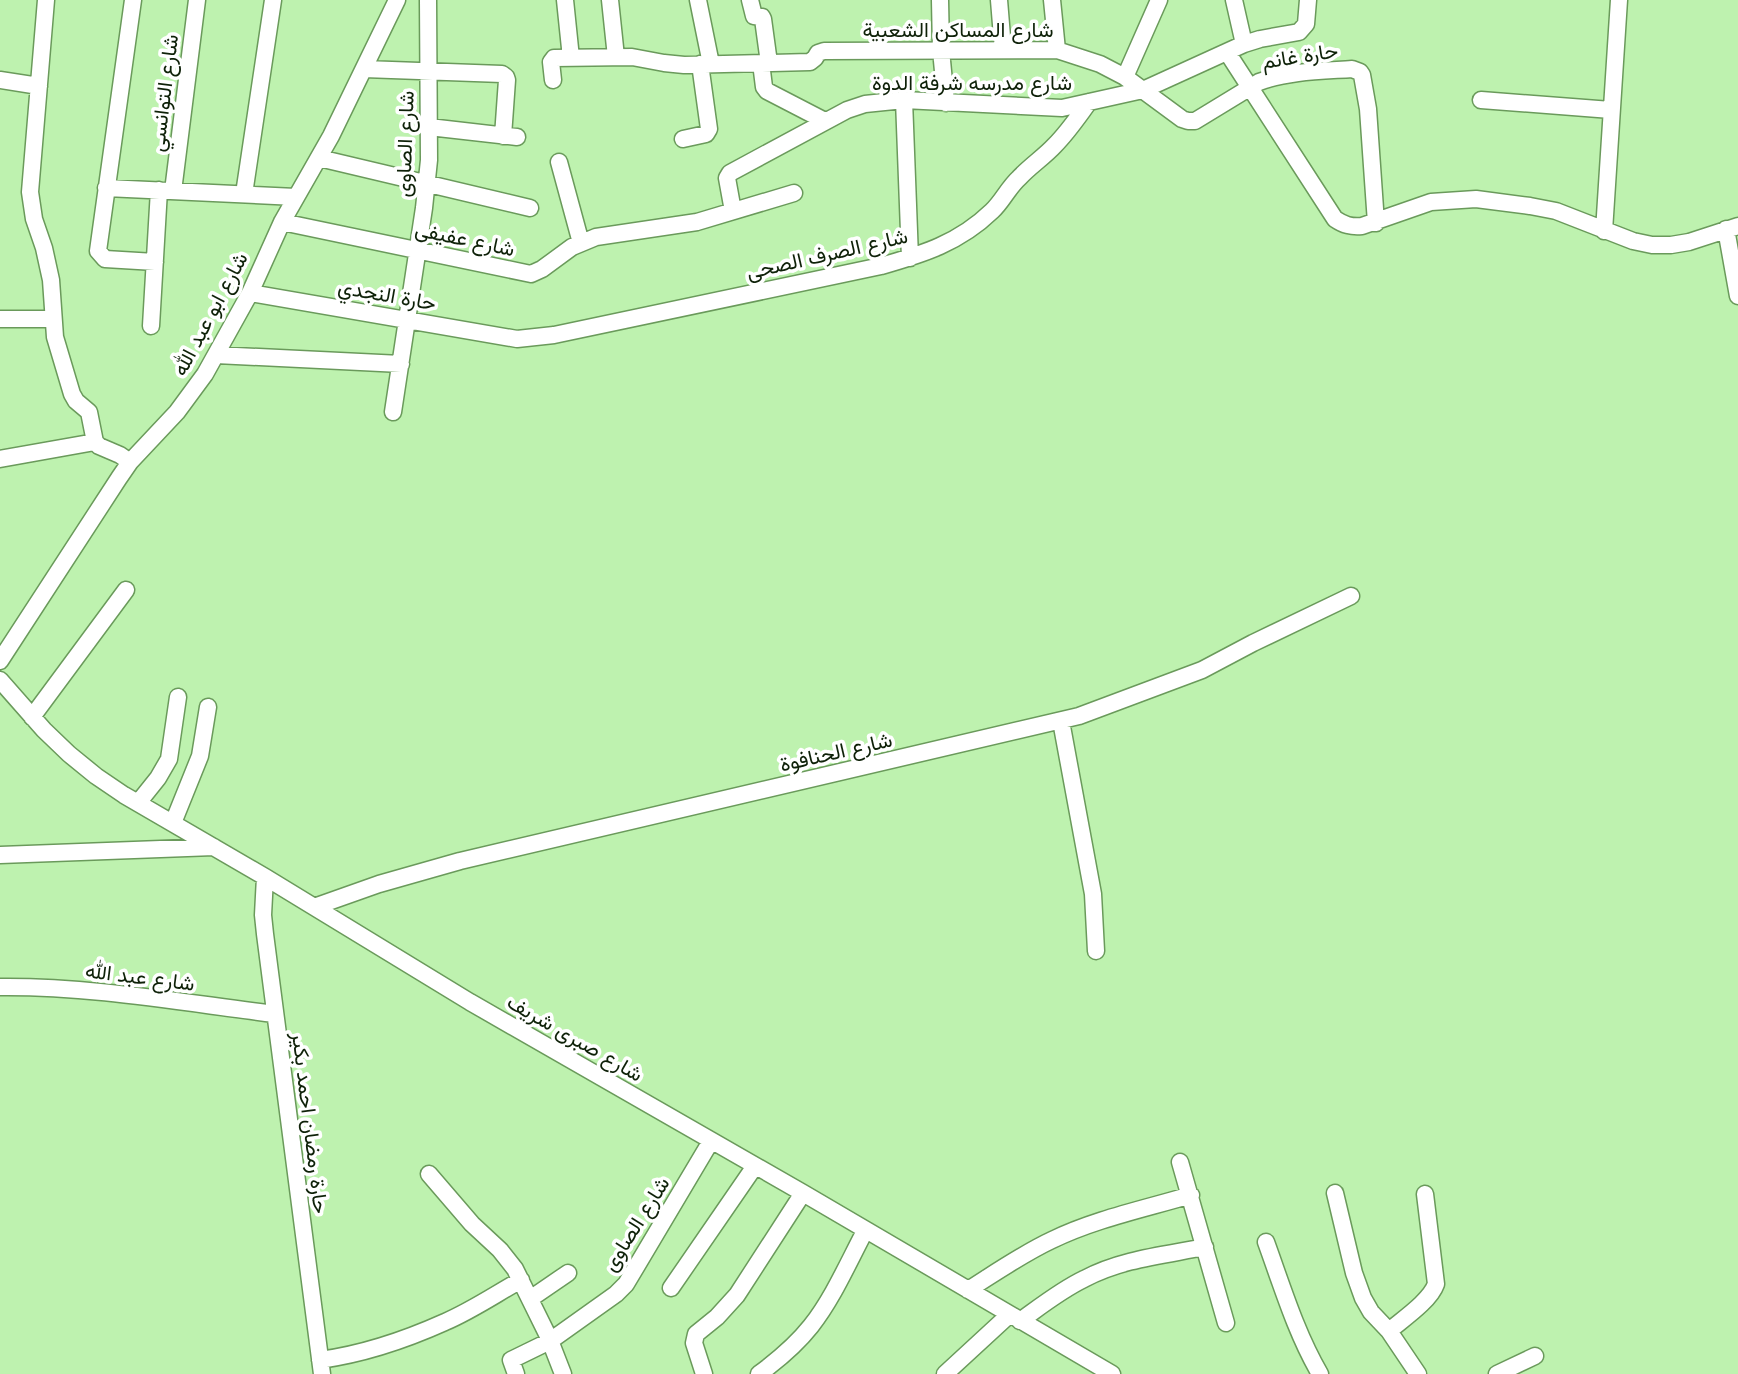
<svg xmlns="http://www.w3.org/2000/svg" width="1738" height="1374" viewBox="0 0 1738 1374" font-family="Inter,Vazirmatn,sans-serif">
	<style>
		.lines { fill: none; stroke-linecap: round; stroke-linejoin: round }
		.minor-casing { stroke: #6a9a5b; stroke-width: 19 }
		.minor { stroke: #fff; stroke-width: 16 }
		.labels { text-anchor: middle; stroke-width: 7; stroke-linejoin: round; paint-order: stroke }
		.street-label { font-size: 21px; fill: #0e2108; stroke: #fff }
	</style>
	<rect width="100%" height="100%" fill="#bef2af"/>
	<g class="lines">
		<defs>
			<path id="minor" d="M 46,0 L 30,192 L 34,219 L 44,248 L 51,280 L 55,337 L 72,394 L 76,401 L 89,412 L 95,442 L 99,446 L 120,455 L 130,462
				M 133,0 L 98,251 L 105,259 L 155,262
				M 565,0 L 571,58
				M 610,0 L 616,57
				M 698,0 L 711,64
				M 750,0 L 754,16 L 762,17 L 763,19 L 769,63
				M 940,0 L 941,50 L 946,103
				M 999,0 L 1003,49
				M 1052,0 L 1057,50
				M 1234,0 L 1244,44
				M 1227,52 L 1335,219 C 1344,225 1351,227 1362,226 L 1431,202 L 1476,199 L 1530,206 L 1556,211 L 1633,241 L 1652,245 L 1671,245 L 1689,242 L 1738,226
				M 761,63 L 764,87 L 767,91 L 825,121
				M 364,69 L 502,74 L 506,77 L 507,80 L 503,136
				M 1125,77 L 1159,0
				M 0,80 L 39,86
				M 553,80 L 551,62 L 554,58 L 632,57 L 664,63 L 684,65 L 810,62 L 815,58 L 818,53 L 824,51 L 1057,50 L 1100,64 L 1125,77 L 1182,119 L 1188,121 L 1195,121 L 1259,82 C 1289,71 1322,71 1352,69 L 1360,72 L 1362,75 L 1368,109 L 1376,223
				M 904,100 L 910,258
				M 1481,100 L 1611,110
				M 429,127 L 517,137
				M 683,139 L 706,134 L 709,129 L 700,64
				M 319,158 L 530,208
				M 559,162 L 581,243
				M 106,188 L 296,197
				M 173,191 L 197,0
				M 244,194 L 273,0
				M 733,211 L 727,178 L 730,173 L 847,110 L 865,104 L 904,100 L 1062,108 L 1143,90 L 1244,44 L 1260,39 L 1299,32 L 1306,24 L 1308,0
				M 282,222 L 531,274 L 542,269 L 572,247 L 596,237 L 697,222 L 794,193
				M 1726,229 L 1738,296
				M 1604,231 L 1619,0
				M 250,293 L 517,339 L 554,335 L 881,266 C 923,254 959,243 992,211 C 1002,202 1008,188 1019,178 C 1030,166 1044,157 1055,145 C 1068,132 1078,117 1089,102
				M 0,319 L 53,319
				M 151,326 L 159,190
				M 216,355 L 401,364
				M 393,412 L 424,208 L 429,160 L 428,0
				M 0,459 L 95,442
				M 0,661 L 119,478 L 130,462 L 177,412 L 205,374 L 250,293 L 282,222 L 331,136 L 397,0
				M 0,680 L 44,730 L 69,754 L 96,776 L 124,795 L 265,877 L 470,1002 L 803,1193 L 1112,1374
				M 32,717 L 126,590
				M 1061,721 L 1093,894 L 1096,951
				M 138,803 L 158,778 L 169,759 L 178,697
				M 173,823 L 200,756 L 208,707
				M 0,855 L 214,847
				M 265,877 L 263,915 L 265,934 L 322,1374
				M 314,907 L 379,884 L 460,861 L 1079,716 L 1202,670 L 1253,643 L 1351,596
				M 0,987 C 91,986 185,1003 275,1014
				M 1180,1162 L 1226,1323
				M 429,1174 L 472,1224 L 500,1250 L 515,1269 L 549,1338 L 563,1374
				M 1335,1193 L 1354,1273 L 1363,1298 L 1371,1312 L 1389,1331 L 1418,1374
				M 1266,1242 C 1282,1286 1296,1333 1320,1374
				M 671,1288 L 755,1166
				M 968,1290 C 995,1273 1022,1254 1052,1240 C 1095,1219 1144,1209 1191,1195
				M 530,1299 L 568,1273
				M 1020,1321 C 1041,1306 1061,1290 1084,1279 C 1121,1259 1165,1255 1205,1247
				M 1389,1331 C 1403,1319 1430,1301 1436,1284 L 1425,1194
				M 320,1360 C 363,1354 405,1340 445,1322 C 471,1311 496,1294 521,1280
				M 516,1374 L 511,1360 L 550,1341 L 616,1294 L 626,1284 L 711,1141
				M 704,1374 L 694,1343 L 696,1334 L 717,1317 L 737,1295 L 803,1193
				M 759,1374 C 778,1360 796,1345 811,1326 C 833,1298 848,1263 865,1231
				M 945,1374 L 1009,1315
				M 1497,1374 L 1535,1356"/>
		</defs>
		<use href="#minor" class="minor-casing"/>
		<use href="#minor" class="minor"/>
	</g>
	<g class="labels">
		<g class="street-label">
			<text x="958" y="37">شارع المساكن الشعبية</text>
			<text transform="translate(1300 56) rotate(-9)" y="7">حارة غانم</text>
			<text x="972" y="90">شارع مدرسه شرفة الدوة</text>
			<text transform="translate(164 93) rotate(-83)" y="7">شارع التوانسي</text>
			<text transform="translate(405 144) rotate(-88)" y="7">شارع الصاوى</text>
			<text transform="translate(465 239) rotate(12)" y="7">شارع عفيفى</text>
			<text transform="translate(827 254) rotate(-13)" y="7">شارع الصرف الصحى</text>
			<text transform="translate(387 295) rotate(10)" y="7">حارة النجدي</text>
			<text transform="translate(210 314) rotate(-62)" y="7">شارع ابو عبد الله</text>
			<text transform="translate(836 752) rotate(-13)" y="7">شارع الحنافوة</text>
			<text transform="translate(140 977) rotate(7)" y="7">شارع عبد الله</text>
			<text transform="translate(575 1038) rotate(30)" y="7">شارع صبرى شريف</text>
			<text transform="translate(310 1123) rotate(83)" y="7">حارة رمضان احمد بكير</text>
			<text transform="translate(636 1224) rotate(-58)" y="7">شارع الصاوى</text>
		</g>
	</g>
</svg>
